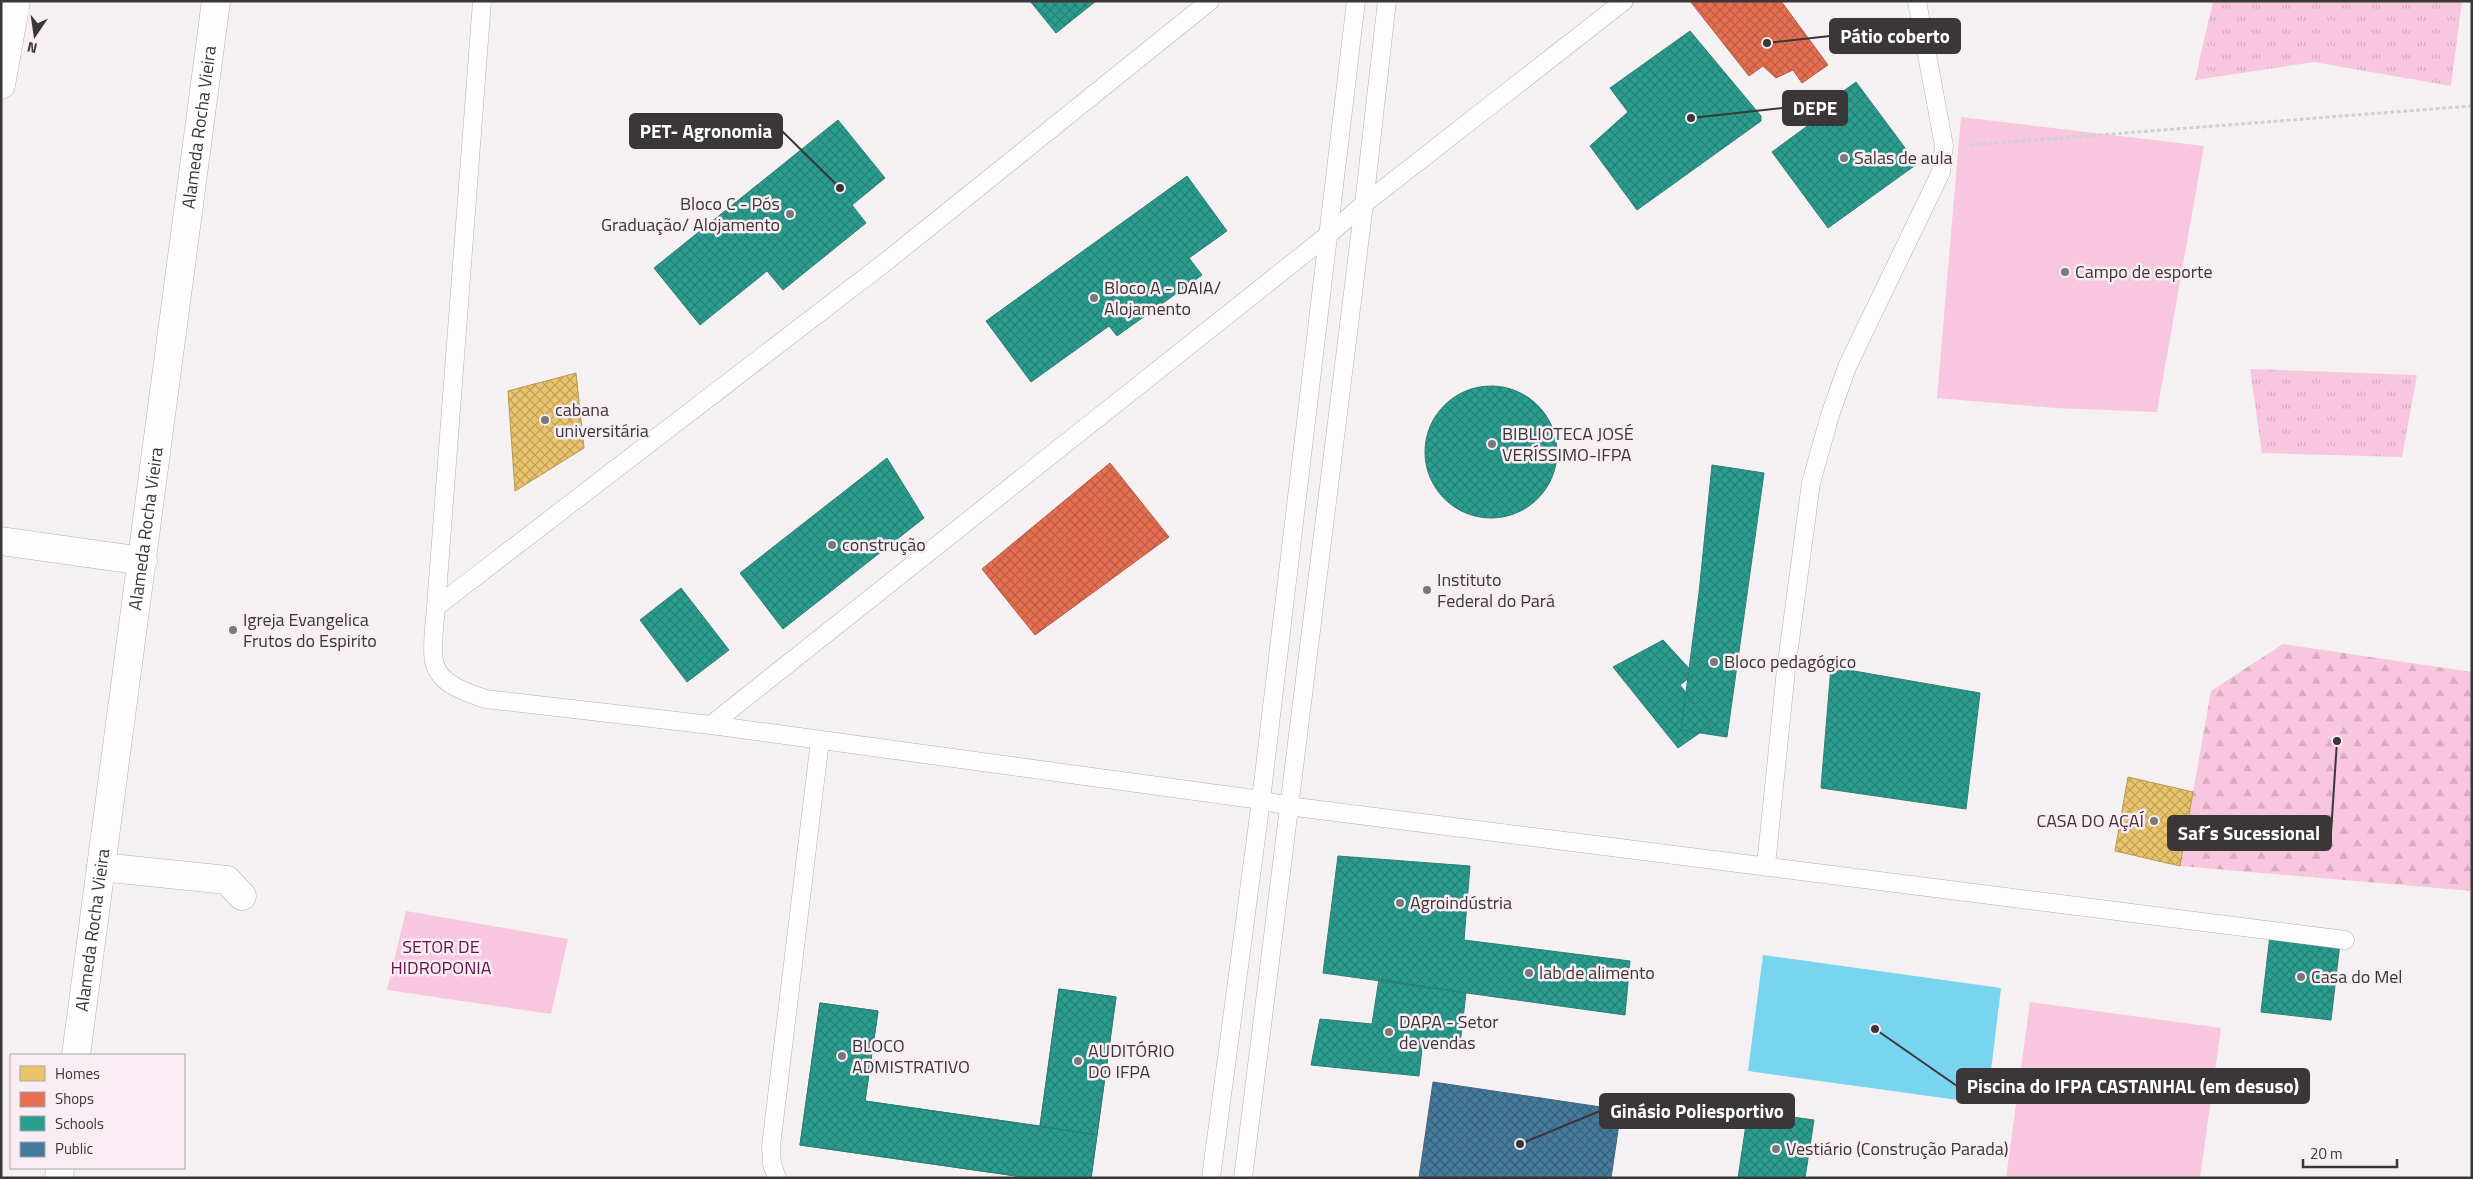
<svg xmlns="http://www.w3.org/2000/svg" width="2473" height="1179" viewBox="0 0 2473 1179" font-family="'Titillium Web',sans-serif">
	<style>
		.grass { fill: url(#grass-tufts) }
		.forest { fill: url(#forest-firs) }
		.garden { fill: #f8c7df }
		.water { fill: #79d5ef }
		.homes { fill: url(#homes-cross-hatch); stroke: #b5995b }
		.shops { fill: url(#shops-cross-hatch); stroke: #b35e4a }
		.schools { fill: url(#schools-cross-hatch); stroke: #2f7e75 }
		.public { fill: url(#public-cross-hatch); stroke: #42667f }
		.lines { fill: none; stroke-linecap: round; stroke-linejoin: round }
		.lane-casing { stroke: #b4afb1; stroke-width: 19 }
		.street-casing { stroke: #b4afb1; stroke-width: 29 }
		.path { stroke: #d1d0d0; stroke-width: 3; stroke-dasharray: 4 2.5; stroke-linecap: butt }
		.lane { stroke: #fefdfd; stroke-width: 18 }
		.street { stroke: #fefdfd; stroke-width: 28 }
		.poi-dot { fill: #7c7779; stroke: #f8edf2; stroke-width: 2 }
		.labels { text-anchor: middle; stroke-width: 5; stroke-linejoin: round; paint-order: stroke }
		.street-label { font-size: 18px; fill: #3b3638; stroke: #f8edf2 }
		.poi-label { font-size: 18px; fill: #3b3638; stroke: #f8edf2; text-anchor: start }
		.park-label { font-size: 18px; fill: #651544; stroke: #f8edf2 }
		.leader { fill: none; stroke: #3b3638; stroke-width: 2 }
		.callout-dot { fill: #3b3638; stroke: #f8edf2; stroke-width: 2 }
		.callout { fill: #3b3638; stroke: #3b3638; stroke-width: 2 }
		.callout-label { font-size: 19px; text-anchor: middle; font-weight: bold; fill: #fff }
	</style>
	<defs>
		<pattern id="grass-tufts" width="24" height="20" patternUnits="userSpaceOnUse" patternTransform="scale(1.25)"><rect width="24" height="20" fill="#f8c7df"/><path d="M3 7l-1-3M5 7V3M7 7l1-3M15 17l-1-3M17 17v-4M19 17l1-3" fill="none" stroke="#d6acc0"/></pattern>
		<pattern id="forest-firs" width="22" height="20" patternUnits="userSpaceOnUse" patternTransform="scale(1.25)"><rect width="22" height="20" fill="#f8c7df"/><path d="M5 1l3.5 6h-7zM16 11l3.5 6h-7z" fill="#d6acc0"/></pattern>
		<pattern id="homes-cross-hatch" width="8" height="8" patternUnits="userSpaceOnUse" patternTransform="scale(1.25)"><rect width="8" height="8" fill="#e9c46a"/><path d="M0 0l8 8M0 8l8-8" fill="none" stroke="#bea058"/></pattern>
		<pattern id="shops-cross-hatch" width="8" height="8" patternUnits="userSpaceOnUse" patternTransform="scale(1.25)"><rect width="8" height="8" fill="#e76f51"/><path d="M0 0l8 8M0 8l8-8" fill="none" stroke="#bc5c44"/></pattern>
		<pattern id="schools-cross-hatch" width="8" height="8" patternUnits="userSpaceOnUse" patternTransform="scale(1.25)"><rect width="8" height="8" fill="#2a9d8f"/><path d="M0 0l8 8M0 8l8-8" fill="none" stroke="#258176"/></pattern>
		<pattern id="public-cross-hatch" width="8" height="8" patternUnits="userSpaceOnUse" patternTransform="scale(1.25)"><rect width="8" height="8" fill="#457b9d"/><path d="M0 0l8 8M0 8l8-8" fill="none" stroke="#38607a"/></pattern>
	</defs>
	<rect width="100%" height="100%" fill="#f5f0f2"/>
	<path class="grass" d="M 2213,1 L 2462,1 L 2451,86 L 2314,62 L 2195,80 Z
		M 2250,369 L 2417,375 L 2402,457 L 2262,453 Z"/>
	<path class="forest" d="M 2283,644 L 2472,672 L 2472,891 L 2180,866 L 2211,691 Z"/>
	<path class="garden" d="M 1961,117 L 2204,146 L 2157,412 L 2054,408 L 1937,398 Z
		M 406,911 L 568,939 L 551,1014 L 387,990 Z
		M 2030,1002 L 2221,1028 L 2200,1178 L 2006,1178 Z"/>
	<path class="water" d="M 1763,955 L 2001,988 L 1987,1104 L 1748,1071 Z"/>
	<path class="homes" d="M 1051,1 L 1080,1 L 1062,16 Z
		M 576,373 L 584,448 L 515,491 L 508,391 Z
		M 2128,777 L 2193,792 L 2180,866 L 2115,851 Z
		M 1338,884 L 1388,890 L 1384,933 L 1333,924 Z
		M 1388,890 L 1432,895 L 1430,926 L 1385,921 Z
		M 1385,921 L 1430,926 L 1427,955 L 1383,950 Z
		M 1333,924 L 1384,933 L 1381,979 L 1329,971 Z
		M 1440,937 L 1622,967 L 1619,1009 L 1436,980 Z
		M 1383,950 L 1427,955 L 1425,985 L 1381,979 Z"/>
	<path class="shops" d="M 1690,1 L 1781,1 L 1828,65 L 1802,83 L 1793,70 L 1776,78 L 1763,66 L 1749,76 Z
		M 1110,463 L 1169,537 L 1035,635 L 982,569 Z"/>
	<path class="schools" d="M 1030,1 L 1096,1 L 1056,33 Z
		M 1690,31 L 1761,116 L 1761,121 L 1637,210 L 1590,146 L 1628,112 L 1610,88 Z
		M 1856,82 L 1917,164 L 1828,228 L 1772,152 L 1810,124 L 1820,108 Z
		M 838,120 L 885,178 L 852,205 L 866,223 L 783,290 L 767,271 L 700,325 L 654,268 Z
		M 1187,176 L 1227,231 L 1189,258 L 1202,275 L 1117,336 L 1109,326 L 1031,382 L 986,321 Z
		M1425 452a66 66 0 1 1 132 0a66 66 0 1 1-132 0Z
		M 887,458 L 924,518 L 783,629 L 740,573 Z
		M 1712,465 L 1764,473 L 1727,737 L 1681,730 L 1699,593 Z
		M 681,588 L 729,650 L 687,682 L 640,620 Z
		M 1663,640 L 1694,674 L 1680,685 L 1711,725 L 1678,748 L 1613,667 Z
		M 1831,667 L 1980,693 L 1966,809 L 1821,788 Z
		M 1338,856 L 1470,866 L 1464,940 L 1630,961 L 1625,1015 L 1323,973 Z
		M 2270,935 L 2340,943 L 2331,1020 L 2261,1012 Z
		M 1379,979 L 1466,993 L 1460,1044 L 1423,1039 L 1419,1076 L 1311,1065 L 1320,1019 L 1372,1024 Z
		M 1059,989 L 1116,997 L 1091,1178 L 1030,1178 L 800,1145 L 820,1003 L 878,1011 L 865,1101 L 1040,1126 Z
		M 1059,989 L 1116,997 L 1097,1135 L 1040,1126 Z
		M 820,1003 L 878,1011 L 865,1101 L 1097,1135 L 1091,1178 L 1030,1178 L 800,1145 Z
		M 1748,1111 L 1814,1120 L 1805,1178 L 1738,1178 Z"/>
	<path class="public" d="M 1433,1082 L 1621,1110 L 1611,1178 L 1419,1178 Z"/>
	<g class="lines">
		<defs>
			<path id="lane" d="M 1210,1 L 888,260 L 436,607 C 435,622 431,647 434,661 C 438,684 467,693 486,699 L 711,725 L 1261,800 L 1288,806 L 2345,940
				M 436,607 L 482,1
				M 711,725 L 1328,235 L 1364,204 L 1624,1
				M 1766,865 L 1786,670 L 1811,483 L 1830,415 L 1847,367 L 1941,172 L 1944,146 L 1917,1
				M 777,1178 L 772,1164 L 771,1146 L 820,740
				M 1211,1178 L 1261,800 L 1356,1
				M 1243,1178 L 1364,204 L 1387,1"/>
			<g id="street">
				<path d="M 1,85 L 16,1"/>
				<path d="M 1,541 L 143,561"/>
				<path d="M 101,867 L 227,880 L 242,896"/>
				<path id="s1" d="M 76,1055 L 216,1"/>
				<path d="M 59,1178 L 60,1168"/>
			</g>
		</defs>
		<use href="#lane" class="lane-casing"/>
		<use href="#street" class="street-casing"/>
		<path class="path" d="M 1969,145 L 2472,106"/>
		<use href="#lane" class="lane"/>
		<use href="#street" class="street"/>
	</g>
	<g class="poi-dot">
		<circle cx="1844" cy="158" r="5"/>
		<circle cx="790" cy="214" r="5"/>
		<circle cx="2065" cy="272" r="5"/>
		<circle cx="1094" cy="298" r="5"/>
		<circle cx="545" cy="420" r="5"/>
		<circle cx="1492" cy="444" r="5"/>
		<circle cx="832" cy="545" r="5"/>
		<circle cx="1427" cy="590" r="5"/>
		<circle cx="233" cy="630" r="5"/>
		<circle cx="1714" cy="662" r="5"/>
		<circle cx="2154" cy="821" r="5"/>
		<circle cx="1400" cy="903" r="5"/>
		<circle cx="1529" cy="973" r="5"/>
		<circle cx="2301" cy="977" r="5"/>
		<circle cx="1389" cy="1032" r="5"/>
		<circle cx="842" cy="1056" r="5"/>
		<circle cx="1078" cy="1061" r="5"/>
		<circle cx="1776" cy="1149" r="5"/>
	</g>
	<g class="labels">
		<g class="street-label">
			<text dy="6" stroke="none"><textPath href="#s1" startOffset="936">Alameda Rocha Vieira</textPath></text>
			<text dy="6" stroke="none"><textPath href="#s1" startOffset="531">Alameda Rocha Vieira</textPath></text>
			<text dy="6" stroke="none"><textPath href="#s1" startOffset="126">Alameda Rocha Vieira</textPath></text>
		</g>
		<g class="poi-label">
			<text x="1854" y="164">Salas de aula</text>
			<text x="780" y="210" text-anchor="end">Bloco C - Pós<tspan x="780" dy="21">Graduação/ Alojamento</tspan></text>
			<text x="2075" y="278">Campo de esporte</text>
			<text x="1104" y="294">Bloco A - DAIA/<tspan x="1104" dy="21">Alojamento</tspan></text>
			<text x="555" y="416">cabana<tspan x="555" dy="21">universitária</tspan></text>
			<text x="1502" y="440">BIBLIOTECA JOSÉ<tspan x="1502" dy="21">VERÍSSIMO-IFPA</tspan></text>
			<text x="842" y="551">construção</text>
			<text x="1437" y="586">Instituto<tspan x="1437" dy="21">Federal do Pará</tspan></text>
			<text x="243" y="626">Igreja Evangelica<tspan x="243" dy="21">Frutos do Espirito</tspan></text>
			<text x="1724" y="668">Bloco pedagógico</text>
			<text x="2144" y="827" text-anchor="end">CASA DO AÇAÍ</text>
			<text x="1410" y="909">Agroindústria</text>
			<text x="1539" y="979">lab de alimento</text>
			<text x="2311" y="983">Casa do Mel</text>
			<text x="1399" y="1028">DAPA - Setor<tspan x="1399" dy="21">de vendas</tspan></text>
			<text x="852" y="1052">BLOCO<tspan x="852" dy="21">ADMISTRATIVO</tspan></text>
			<text x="1088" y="1057">AUDITÓRIO<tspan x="1088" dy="21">DO IFPA</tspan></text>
			<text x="1786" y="1155">Vestiário (Construção Parada)</text>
		</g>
		<g class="park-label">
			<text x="441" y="953">SETOR DE<tspan x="441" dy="21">HIDROPONIA</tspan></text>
		</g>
	</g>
	<path class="leader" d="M1767 43L1830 36M1691 118L1783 108M840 188L782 131M2337 741L2331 833M1875 1029L1957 1086M1520 1144L1600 1111"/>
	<g class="callout-dot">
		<circle cx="1767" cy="43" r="5"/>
		<circle cx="1691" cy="118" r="5"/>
		<circle cx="840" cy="188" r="5"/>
		<circle cx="2337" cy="741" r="5"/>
		<circle cx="1875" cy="1029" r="5"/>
		<circle cx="1520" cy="1144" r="5"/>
	</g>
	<g class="callout">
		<rect x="1830" y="19" width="130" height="34" rx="5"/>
		<rect x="1783" y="91" width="64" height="34" rx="5"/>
		<rect x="630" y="114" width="152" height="34" rx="5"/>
		<rect x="2168" y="816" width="163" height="34" rx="5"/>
		<rect x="1957" y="1069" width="352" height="34" rx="5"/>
		<rect x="1600" y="1094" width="194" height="34" rx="5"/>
	</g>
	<g class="callout-label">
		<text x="1895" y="43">Pátio coberto</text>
		<text x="1815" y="115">DEPE</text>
		<text x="706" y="138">PET- Agronomia</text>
		<text x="2249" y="840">Saf´s Sucessional</text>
		<text x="2133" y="1093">Piscina do IFPA CASTANHAL (em desuso)</text>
		<text x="1697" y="1118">Ginásio Poliesportivo</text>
	</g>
	<rect width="2473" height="1179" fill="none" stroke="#3b3638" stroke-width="5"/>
	<rect x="10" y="1054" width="175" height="115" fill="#f8edf2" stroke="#aca4a8"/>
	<rect x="20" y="1066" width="25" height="15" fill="#e9c46a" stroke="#aca4a8"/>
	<text x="55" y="1079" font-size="15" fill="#3b3638">Homes</text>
	<rect x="20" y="1092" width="25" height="15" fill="#e76f51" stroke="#aca4a8"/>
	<text x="55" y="1104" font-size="15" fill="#3b3638">Shops</text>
	<rect x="20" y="1116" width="25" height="15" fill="#2a9d8f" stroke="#aca4a8"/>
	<text x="55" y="1129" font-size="15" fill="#3b3638">Schools</text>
	<rect x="20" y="1142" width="25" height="15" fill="#457b9d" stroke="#aca4a8"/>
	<text x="55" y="1154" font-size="15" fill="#3b3638">Public</text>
	<g transform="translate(35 35) rotate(193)" stroke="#f8edf2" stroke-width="4" paint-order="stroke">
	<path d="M0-4L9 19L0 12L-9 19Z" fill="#3b3638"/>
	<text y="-8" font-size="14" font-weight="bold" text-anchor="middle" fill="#3b3638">N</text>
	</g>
	<path d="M2303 1159v8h94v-8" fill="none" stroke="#3b3638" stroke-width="2.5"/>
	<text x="2310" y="1159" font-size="15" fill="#3b3638" stroke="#f8edf2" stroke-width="4" paint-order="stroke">20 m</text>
</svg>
